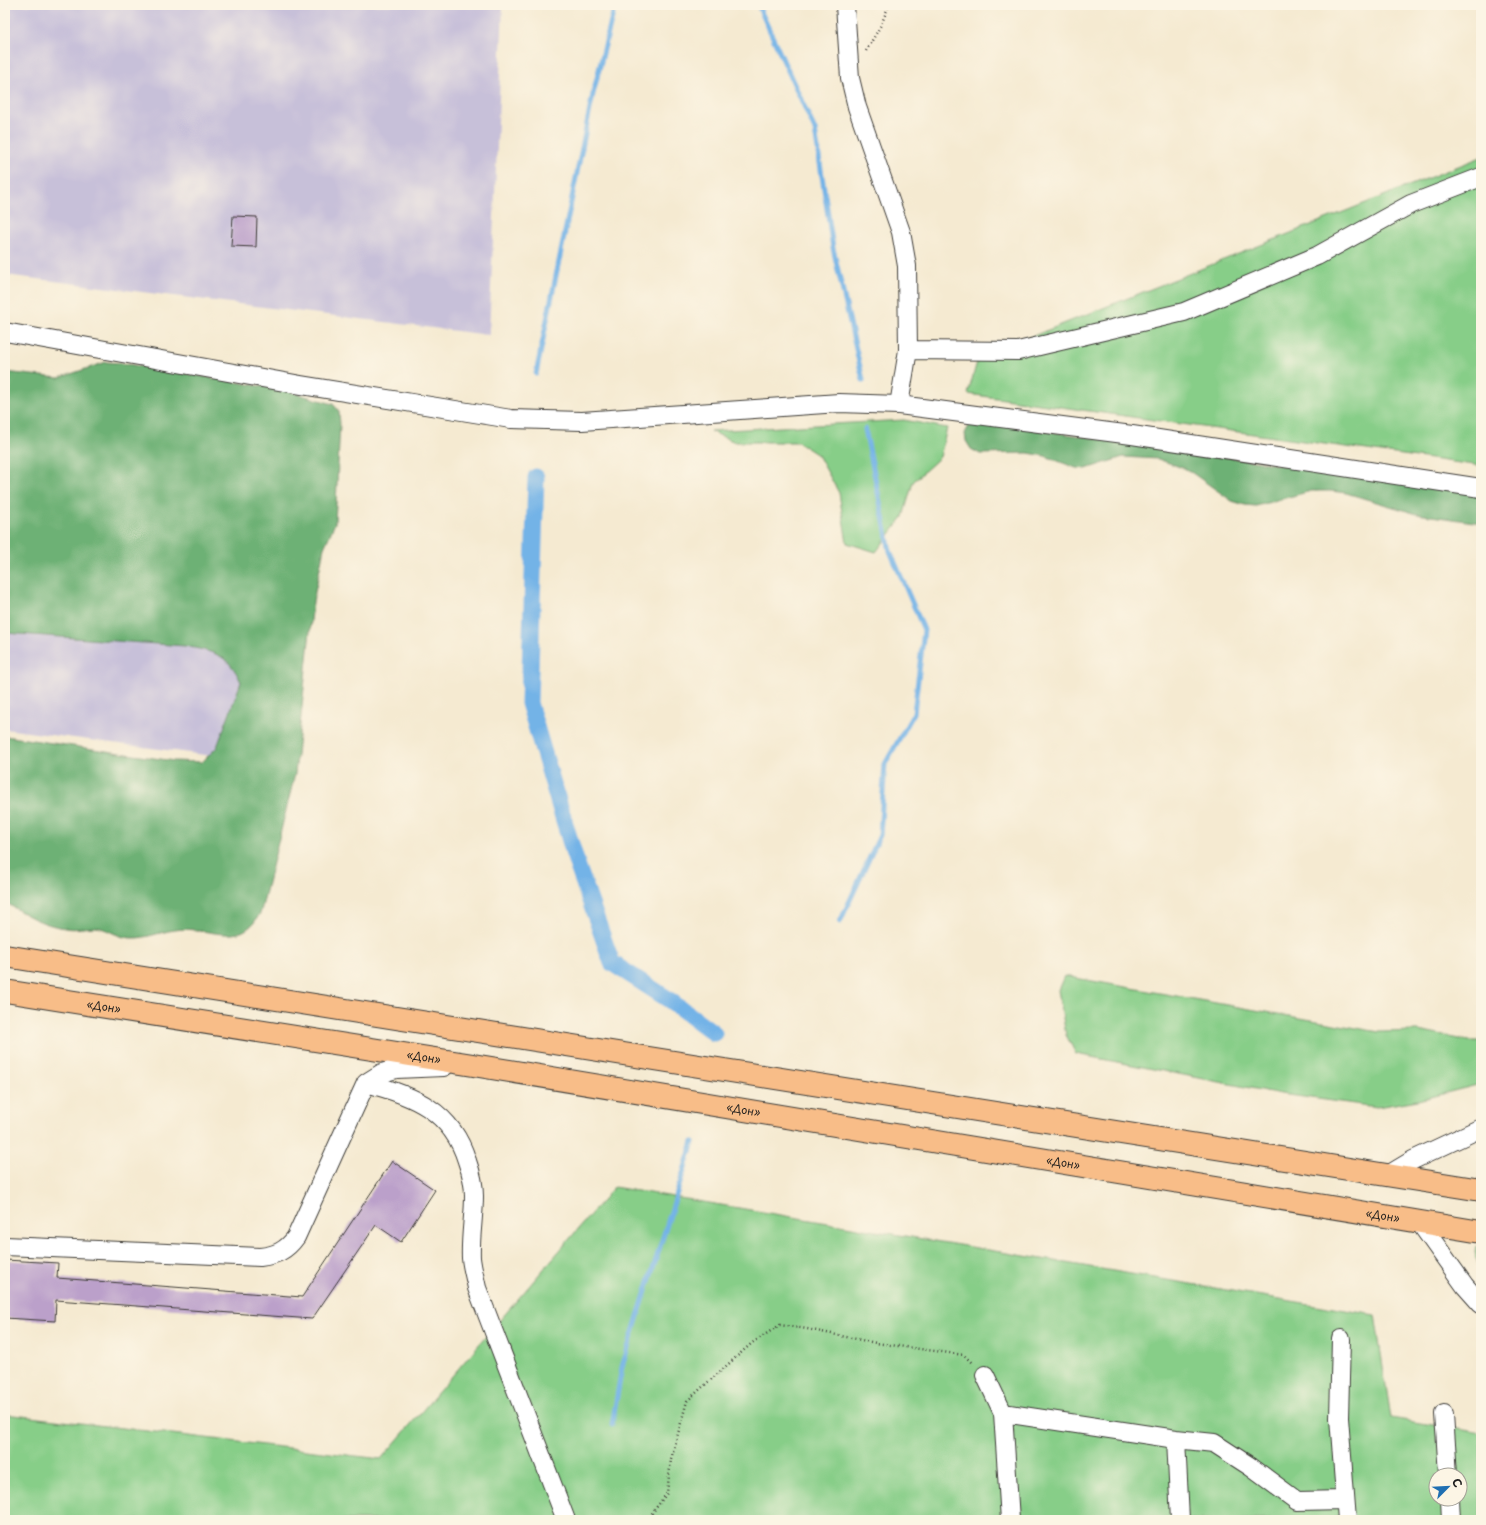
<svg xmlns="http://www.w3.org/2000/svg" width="1486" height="1525" viewBox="0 0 1486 1525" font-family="'Playpen Sans',sans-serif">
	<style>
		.industrial { fill: #c7c0d9 }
		.green { fill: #87ce88; stroke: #527552; fill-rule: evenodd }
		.forest { fill: #6db174; stroke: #446648 }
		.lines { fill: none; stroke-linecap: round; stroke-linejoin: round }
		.stream { stroke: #73b3e7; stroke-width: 5 }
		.canal { stroke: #73b3e7; stroke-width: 17 }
		.building { fill: #bba0ca }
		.minor-casing { stroke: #3d3b37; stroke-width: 20 }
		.highway-casing { stroke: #3d3b37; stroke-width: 24 }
		.path { stroke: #3d3b37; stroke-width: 2.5; stroke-dasharray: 1 3; stroke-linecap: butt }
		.minor { stroke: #fff; stroke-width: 18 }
		.highway { stroke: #f8bd88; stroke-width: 22 }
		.labels { text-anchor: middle; stroke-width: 3.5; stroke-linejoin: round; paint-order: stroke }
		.street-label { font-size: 11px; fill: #1c1c1c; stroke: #fcf5e5 }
	</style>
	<rect width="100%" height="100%" fill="#fcf5e5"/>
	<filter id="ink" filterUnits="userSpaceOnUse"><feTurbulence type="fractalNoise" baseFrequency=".025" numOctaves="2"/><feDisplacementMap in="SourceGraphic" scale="8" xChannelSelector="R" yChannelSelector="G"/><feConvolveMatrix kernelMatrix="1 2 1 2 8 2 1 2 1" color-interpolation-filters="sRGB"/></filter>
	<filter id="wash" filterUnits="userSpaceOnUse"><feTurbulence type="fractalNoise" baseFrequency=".012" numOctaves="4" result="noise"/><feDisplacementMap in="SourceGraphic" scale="16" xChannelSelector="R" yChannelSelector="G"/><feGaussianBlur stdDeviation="0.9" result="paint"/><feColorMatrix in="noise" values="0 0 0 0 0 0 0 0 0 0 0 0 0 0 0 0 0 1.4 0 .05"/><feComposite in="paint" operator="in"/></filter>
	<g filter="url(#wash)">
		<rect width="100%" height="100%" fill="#f5ead1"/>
		<path class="industrial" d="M 5,5 L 503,5 L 489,335 L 5,275 Z
			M 5,612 L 260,647 L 220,757 L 5,729 Z"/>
		<path class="green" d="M 1481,157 L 1481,466 L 968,394 L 978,358 Z
			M 904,420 L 947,428 L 940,457 L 913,482 L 903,517 L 876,552 L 847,543 L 839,493 L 818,455 L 798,442 L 735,442 L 710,431 Z
			M 1064,976 L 1379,1032 L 1418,1031 L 1469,1041 L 1481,1041 L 1481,1084 L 1418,1100 L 1377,1107 L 1281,1094 L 1076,1054 L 1066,1035 L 1058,990 Z
			M 614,1187 L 1375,1315 L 1391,1418 L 1481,1433 L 1481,1520 L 5,1520 L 5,1414 L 381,1459 ZM 1436,1475 L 1460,1475 L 1460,1499 L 1436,1499 Z
			M 1476,1246 L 1481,1247 L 1481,1275 L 1475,1252 Z"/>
		<path class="forest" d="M 106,362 L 121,363 L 284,390 L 333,404 L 339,411 L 340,424 L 335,523 L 324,548 L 313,602 L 295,774 L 261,911 C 242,952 209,925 175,930 C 158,932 142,941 124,937 C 115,935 105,928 96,927 C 86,927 75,930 65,928 C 42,925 24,914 5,902 L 5,736 L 174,761 L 202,762 L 217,747 L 241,682 C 228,653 213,652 185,646 L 5,633 L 5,372 L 59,378 Z
			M 976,421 L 1481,494 L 1481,523 L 1417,514 L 1346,493 L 1331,491 L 1311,491 L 1256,506 L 1245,505 L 1232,501 L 1188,470 L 1158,459 L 1123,457 L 1086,469 L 1076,468 L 1045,456 L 1028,453 L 980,454 L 971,449 L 966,441 L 965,433 L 969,426 Z"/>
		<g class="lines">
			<path class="stream" d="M 758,5 L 815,130 L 833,248 L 863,380
				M 536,374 L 593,94 L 615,5
				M 840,922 L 880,835 L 885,764 L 914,713 L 924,630 L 890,551 L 865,429
				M 612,1425 L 622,1367 L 693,1142"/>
			<path class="canal" d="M 536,477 L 529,703 L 577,864 L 612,963 L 668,999 L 714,1033"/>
		</g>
		<g id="blocks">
			<path class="building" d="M 233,216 L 257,217 L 256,247 L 231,246 Z
				M 392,1161 L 435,1190 L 401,1242 L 376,1225 L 312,1319 L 56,1300 L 55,1321 L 5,1318 L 5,1260 L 58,1263 L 57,1278 L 302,1297 Z"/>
		</g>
	</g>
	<g filter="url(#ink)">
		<use href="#blocks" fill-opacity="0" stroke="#3d3b37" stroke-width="1"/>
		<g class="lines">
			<defs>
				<path id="minor" d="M 845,5 L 850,78 L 857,107 L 901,232 L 907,266 L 908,350 L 899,405
					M 5,332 L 301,385 L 511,419 L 582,421 L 839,403 L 899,405 L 1132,435 L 1481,488
					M 908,350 L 1018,351 L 1184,312 L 1317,256 L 1411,204 L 1481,177
					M 366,1083 C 413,1095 452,1111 467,1161 C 471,1172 474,1184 474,1196 C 474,1217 470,1237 471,1258 C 472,1268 475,1278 477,1288 L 566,1520
					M 1388,1175 L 1413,1160 L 1481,1128
					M 1420,1223 L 1465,1286 L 1481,1304
					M 5,1246 L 260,1257 C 276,1255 286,1251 296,1237 L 366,1083 L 382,1073 L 396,1069 L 444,1067
					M 1341,1339 L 1339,1418 L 1347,1520
					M 985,1375 L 1003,1413 L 1010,1520
					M 1003,1413 L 1176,1439 L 1214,1443 L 1251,1467 L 1297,1501 L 1345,1500
					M 1444,1414 L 1448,1475
					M 1176,1439 L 1180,1520
					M 1450,1499 L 1451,1520"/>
				<g id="highway">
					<path d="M 5,956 L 1481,1190"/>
					<path id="s1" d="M 5,991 L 473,1065 L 1481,1232"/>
				</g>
			</defs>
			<use href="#minor" class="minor-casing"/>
			<use href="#highway" class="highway-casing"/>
			<path class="path" d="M 866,51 L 881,25 L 889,5
				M 647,1520 L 667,1493 L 671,1459 L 687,1401 L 752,1343 L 780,1325 L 807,1329 L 876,1343 L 964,1355 L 973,1364"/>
			<use href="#minor" class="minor"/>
			<use href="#highway" class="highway"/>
		</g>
	</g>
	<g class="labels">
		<g class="street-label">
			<text dy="4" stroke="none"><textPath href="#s1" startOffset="100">«Дон»</textPath></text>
			<text dy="4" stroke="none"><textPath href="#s1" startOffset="424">«Дон»</textPath></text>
			<text dy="4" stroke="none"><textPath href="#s1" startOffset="748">«Дон»</textPath></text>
			<text dy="4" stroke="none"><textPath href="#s1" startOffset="1072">«Дон»</textPath></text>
			<text dy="4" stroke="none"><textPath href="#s1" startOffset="1396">«Дон»</textPath></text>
		</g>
	</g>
	<rect width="1486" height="1525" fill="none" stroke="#fcf5e5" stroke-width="20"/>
	<g transform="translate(1448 1487) rotate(66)"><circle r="19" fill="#fcf5e5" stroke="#a29e95"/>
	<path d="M0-3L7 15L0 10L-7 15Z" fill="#1f6fb2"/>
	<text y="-6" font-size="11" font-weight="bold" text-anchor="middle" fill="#1c1c1c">С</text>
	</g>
</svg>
